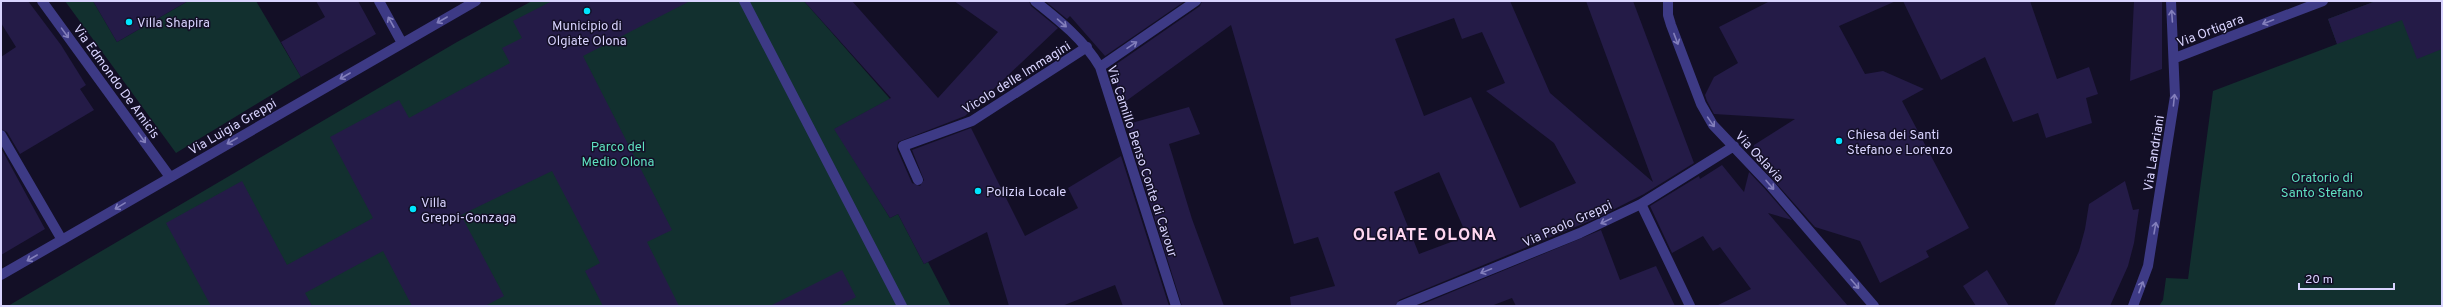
<svg xmlns="http://www.w3.org/2000/svg" width="2443" height="307" viewBox="0 0 2443 307" font-family="Overpass,sans-serif">
	<style>
		.green { fill: #12302f }
		.building { fill: #241b47; fill-rule: evenodd }
		.lines { fill: none; stroke-linecap: round; stroke-linejoin: round }
		.minor { stroke: #3d3a85; stroke-width: 10 }
		.oneway { stroke: #837fbc }
		.poi-dot { fill: #00e5ff; stroke: #130f26; stroke-width: 1.5 }
		.labels { text-anchor: middle; stroke-width: 3; stroke-linejoin: round; paint-order: stroke }
		.poi-label { font-size: 13px; fill: #d9d4ff; stroke: #130f26; text-anchor: start }
		.street-label { font-size: 13px; fill: #d9d4ff; stroke: #130f26 }
		.park-label { font-size: 13px; fill: #5fe0c0; stroke: #130f26 }
		.district-label { font-size: 17px; font-weight: bold; letter-spacing: 1px; fill: #ffd6f0; stroke: #130f26 }
	</style>
	<rect width="100%" height="100%" fill="#130f26"/>
	<path class="green" d="M 65,1 L 93,1 L 117,42 L 188,1 L 256,1 L 301,77 L 176,153 Z
		M 532,1 L 804,1 L 890,99 L 835,129 L 890,218 L 898,214 L 924,264 L 928,262 L 951,306 L 8,306 L 457,42 Z
		M 2376,1 L 2442,1 L 2442,306 L 2159,306 L 2163,300 L 2166,278 L 2188,279 L 2213,91 L 2337,44 L 2328,19 Z"/>
	<path class="building" d="M 1,1 L 28,1 L 61,45 L 86,85 L 80,89 L 94,110 L 20,154 L 7,132 L 1,129 L 1,57 L 16,47 L 1,23 Z
		M 93,1 L 188,1 L 117,42 Z
		M 316,1 L 358,1 L 376,34 L 301,77 L 281,42 L 325,17 Z
		M 552,1 L 690,1 L 583,56 L 672,230 L 647,242 L 679,306 L 603,306 L 585,271 L 600,263 L 552,171 L 461,215 L 504,296 L 485,306 L 412,306 L 383,251 L 305,293 L 312,306 L 211,306 L 166,223 L 242,181 L 287,265 L 373,218 L 330,137 L 399,100 L 409,118 L 510,63 L 502,48 L 522,38 L 513,21 Z
		M 804,1 L 852,1 L 938,98 L 998,32 L 954,1 L 1029,1 L 1031,6 L 1058,28 L 965,116 L 898,142 L 897,149 L 912,183 L 920,186 L 924,180 L 912,150 L 971,128 L 1025,236 L 1078,208 L 1068,188 L 1121,156 L 1169,306 L 1123,306 L 1115,285 L 1062,306 L 1009,306 L 987,232 L 924,264 L 898,214 L 890,218 L 834,129 L 891,98 Z
		M 1045,1 L 1185,1 L 1105,56 L 1070,16 L 1067,19 Z
		M 1202,1 L 1510,1 L 1550,93 L 1653,182 L 1586,1 L 1633,1 L 1694,163 L 1644,194 L 1597,218 L 1399,300 L 1395,306 L 1291,306 L 1290,297 L 1335,286 L 1318,237 L 1294,244 L 1231,25 L 1122,104 L 1112,67 L 1200,6 ZM 1454,18 L 1462,39 L 1482,32 L 1505,83 L 1486,91 L 1554,143 L 1576,183 L 1520,208 L 1471,97 L 1424,116 L 1395,39 ZM 1439,172 L 1467,236 L 1419,254 L 1394,192 Z
		M 1770,1 L 1896,1 L 1839,26 L 1865,74 L 1883,71 L 1924,89 L 1902,101 L 1969,228 L 1926,251 L 1929,257 L 1880,283 L 1860,241 L 1815,227 L 1752,156 L 1754,145 L 1795,119 L 1714,114 L 1707,101 L 1705,95 L 1714,77 L 1738,63 L 1719,27 Z
		M 1903,1 L 2030,1 L 2057,79 L 2089,67 L 2098,94 L 2086,98 L 2092,123 L 2046,138 L 2038,113 L 2013,122 L 1985,57 L 1941,80 Z
		M 2134,1 L 2162,1 L 2162,69 L 2130,81 Z
		M 2376,1 L 2442,1 L 2442,49 L 2417,59 L 2402,20 L 2337,44 L 2328,19 Z
		M 1189,107 L 1200,134 L 1169,144 L 1192,219 L 1224,306 L 1182,306 L 1133,149 L 1128,124 Z
		M 1,148 L 45,229 L 1,255 Z
		M 1722,165 L 1744,192 L 1749,172 L 1765,189 L 1792,220 L 1768,213 L 1848,306 L 1716,306 L 1751,289 L 1720,247 L 1713,251 L 1703,236 L 1672,253 L 1650,206 L 1699,176 L 1700,179 Z
		M 2125,181 L 2133,210 L 2139,209 L 2134,243 L 2128,266 L 2110,306 L 2054,306 L 2079,251 L 2085,229 L 2089,204 Z
		M 1601,230 L 1620,280 L 1656,266 L 1675,306 L 1516,306 L 1512,298 L 1491,306 L 1418,306 Z
		M 842,270 L 856,297 L 839,306 L 770,306 Z
		M 1987,270 L 2009,306 L 1976,306 L 1963,286 Z"/>
	<g class="lines">
		<path class="minor" d="M 42,1 L 170,177
			M 379,1 L 402,43
			M 744,1 L 902,306
			M 1035,1 C 1059,20 1084,40 1100,67 L 1176,306
			M 1668,1 L 1668,15 L 1671,25 L 1701,104 L 1713,125 L 1770,185 L 1874,306
			M 2175,58 L 2323,1
			M 1100,67 L 1196,1
			M 1,135 L 62,240
			M 918,180 L 903,146 L 972,121 L 1087,47
			M 1641,204 L 1690,306
			M 1,275 L 476,1
			M 1401,306 L 1580,233 L 1641,204 L 1734,146
			M 2133,306 L 2148,266 L 2175,96 L 2171,1"/>
	</g>
	<defs><path id="oneway-shaft" d="M-6 0H5M1.5-3L5.5 0L1.5 3" fill="none" stroke-width="1.6" stroke-linecap="round" stroke-linejoin="round"/></defs>
	<g class="oneway">
		<use href="#oneway-shaft" transform="translate(2172 16) rotate(-94)"/>
		<use href="#oneway-shaft" transform="translate(442 20) rotate(150)"/>
		<use href="#oneway-shaft" transform="translate(391 22) rotate(-119)"/>
		<use href="#oneway-shaft" transform="translate(2268 22) rotate(159)"/>
		<use href="#oneway-shaft" transform="translate(1062 23) rotate(41)"/>
		<use href="#oneway-shaft" transform="translate(65 33) rotate(54)"/>
		<use href="#oneway-shaft" transform="translate(1676 39) rotate(69)"/>
		<use href="#oneway-shaft" transform="translate(1132 45) rotate(-34)"/>
		<use href="#oneway-shaft" transform="translate(345 76) rotate(150)"/>
		<use href="#oneway-shaft" transform="translate(2174 100) rotate(-84)"/>
		<use href="#oneway-shaft" transform="translate(1711 122) rotate(55)"/>
		<use href="#oneway-shaft" transform="translate(142 138) rotate(54)"/>
		<use href="#oneway-shaft" transform="translate(232 141) rotate(150)"/>
		<use href="#oneway-shaft" transform="translate(1770 185) rotate(49)"/>
		<use href="#oneway-shaft" transform="translate(120 206) rotate(149)"/>
		<use href="#oneway-shaft" transform="translate(1606 221) rotate(154)"/>
		<use href="#oneway-shaft" transform="translate(2155 228) rotate(-80)"/>
		<use href="#oneway-shaft" transform="translate(32 258) rotate(150)"/>
		<use href="#oneway-shaft" transform="translate(1486 271) rotate(158)"/>
		<use href="#oneway-shaft" transform="translate(1855 284) rotate(49)"/>
		<use href="#oneway-shaft" transform="translate(2141 287) rotate(-70)"/>
	</g>
	<g class="poi-dot">
		<circle cx="587" cy="11" r="4"/>
		<circle cx="129" cy="22" r="4"/>
		<circle cx="1839" cy="141" r="4"/>
		<circle cx="978" cy="191" r="4"/>
		<circle cx="413" cy="209" r="4"/>
	</g>
	<g class="labels">
		<g class="poi-label">
			<text x="137" y="27">Villa Shapira</text>
			<text x="587" y="30" text-anchor="middle">Municipio di<tspan x="587" dy="15">Olgiate Olona</tspan></text>
			<text x="1847" y="139">Chiesa dei Santi<tspan x="1847" dy="15">Stefano e Lorenzo</tspan></text>
			<text x="986" y="196">Polizia Locale</text>
			<text x="421" y="207">Villa<tspan x="421" dy="15">Greppi-Gonzaga</tspan></text>
		</g>
		<g class="street-label">
			<text transform="translate(2210 30) rotate(-21)" y="5">Via Ortigara</text>
			<text transform="translate(1016 77) rotate(-32)" y="5">Vicolo delle Immagini</text>
			<text transform="translate(117 81) rotate(54)" y="5">Via Edmondo De Amicis</text>
			<text transform="translate(232 126) rotate(-30)" y="5">Via Luigia Greppi</text>
			<text transform="translate(2153 153) rotate(-81)" y="5">Via Landriani</text>
			<text transform="translate(1760 156) rotate(47)" y="5">Via Oslavia</text>
			<text transform="translate(1143 161) rotate(72)" y="5">Via Camillo Benso Conte di Cavour</text>
			<text transform="translate(1567 223) rotate(-24)" y="5">Via Paolo Greppi</text>
		</g>
		<g class="park-label">
			<text x="618" y="151">Parco del<tspan x="618" dy="15">Medio Olona</tspan></text>
			<text x="2322" y="182">Oratorio di<tspan x="2322" dy="15">Santo Stefano</tspan></text>
		</g>
		<g class="district-label">
			<text x="1425" y="240">OLGIATE OLONA</text>
		</g>
	</g>
	<rect width="2443" height="307" fill="none" stroke="#d9d4ff" stroke-width="4"/>
	<path d="M2299 283v6h95v-6" fill="none" stroke="#d9d4ff" stroke-width="2"/>
	<text x="2305" y="283" font-size="12" fill="#d9d4ff" stroke="#130f26" stroke-width="3" paint-order="stroke">20 m</text>
</svg>
